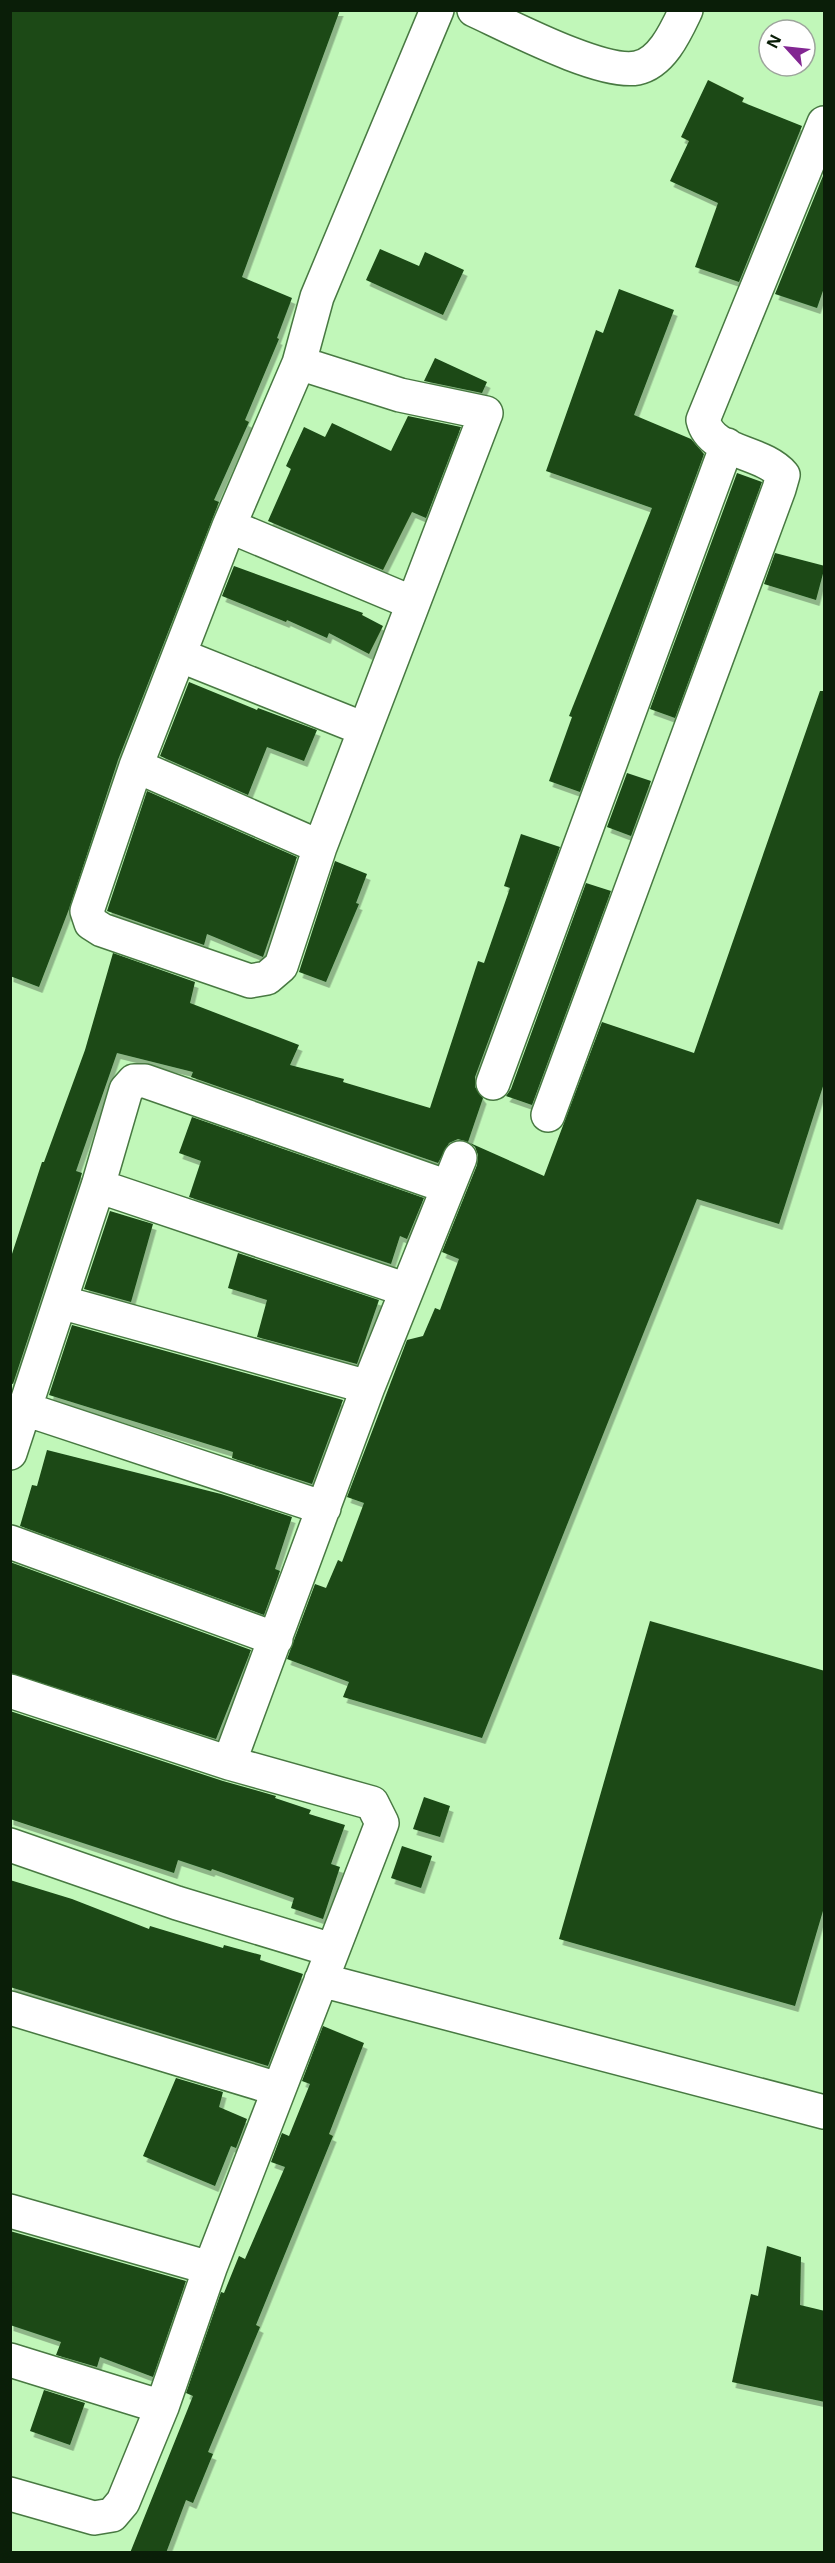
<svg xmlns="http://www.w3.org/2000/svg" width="835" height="2563" viewBox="0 0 835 2563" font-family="'Noto Sans',sans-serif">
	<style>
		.building { fill: #1a4915; filter: url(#shadow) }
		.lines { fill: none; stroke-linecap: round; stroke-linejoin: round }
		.minor-casing { stroke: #487942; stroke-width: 36 }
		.minor { stroke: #fff; stroke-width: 33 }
	</style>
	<defs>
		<filter id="shadow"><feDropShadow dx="3.5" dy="6" stdDeviation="0" flood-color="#0004"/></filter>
	</defs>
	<rect width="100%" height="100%" fill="#c1f7b9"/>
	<path class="building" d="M 10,10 L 340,10 L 242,277 L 292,298 L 277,338 L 279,339 L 245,420 L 249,422 L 214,500 L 219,502 L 118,760 L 69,909 L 39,987 L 10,976 Z
		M 708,80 L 744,98 L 742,102 L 802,126 L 739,282 L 695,267 L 718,203 L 670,181 L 689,141 L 681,137 Z
		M 825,171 L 825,285 L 817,308 L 775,294 Z
		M 380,249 L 419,266 L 425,252 L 464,270 L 443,315 L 366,280 Z
		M 619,289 L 674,310 L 634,415 L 691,439 L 704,454 L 580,792 L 549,781 L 572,717 L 569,716 L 652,508 L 546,471 L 596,330 L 603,333 Z
		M 435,358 L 487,382 L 482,393 L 424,381 Z
		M 408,416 L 461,427 L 426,518 L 412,512 L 383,570 L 268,521 L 291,469 L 286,466 L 304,427 L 325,437 L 332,423 L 391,451 Z
		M 737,473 L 762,482 L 675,718 L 650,709 Z
		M 775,553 L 825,566 L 816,600 L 764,584 Z
		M 234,566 L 363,613 L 362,615 L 383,626 L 369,654 L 329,633 L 327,638 L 287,620 L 286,622 L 222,596 Z
		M 189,682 L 257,710 L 258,708 L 317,730 L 304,761 L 267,747 L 248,795 L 160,756 Z
		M 820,691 L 825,691 L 825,1080 L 779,1224 L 697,1199 L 482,1738 L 343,1697 L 349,1682 L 287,1659 L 315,1584 L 326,1588 L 338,1560 L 342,1562 L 364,1503 L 347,1497 L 407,1340 L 423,1336 L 435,1308 L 440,1310 L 459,1259 L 442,1252 L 477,1165 L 478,1155 L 475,1147 L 470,1143 L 544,1176 L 602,1022 L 694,1053 Z
		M 627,773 L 651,781 L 631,836 L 607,827 Z
		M 147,791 L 297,857 L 263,957 L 207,934 L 204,945 L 107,911 Z
		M 521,834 L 560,847 L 475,1077 L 475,1087 L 483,1098 L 468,1142 L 458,1139 L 449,1143 L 438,1163 L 191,1077 L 193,1072 L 117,1053 L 76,1171 L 82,1173 L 80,1180 L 13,1384 L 10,1383 L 10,1260 L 42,1162 L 44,1162 L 85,1050 L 113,953 L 195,982 L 190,1003 L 299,1045 L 290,1065 L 344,1079 L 343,1082 L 430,1108 L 478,961 L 484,963 L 510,888 L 504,886 Z
		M 335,861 L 367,874 L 356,903 L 359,904 L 326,982 L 299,972 Z
		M 586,883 L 611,891 L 532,1105 L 506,1096 L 511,1089 Z
		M 192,1117 L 424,1198 L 407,1239 L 400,1236 L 391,1264 L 189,1197 L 201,1161 L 179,1153 Z
		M 110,1211 L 153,1224 L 131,1302 L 84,1289 Z
		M 238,1253 L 379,1300 L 357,1364 L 257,1337 L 267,1300 L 228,1288 Z
		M 72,1325 L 343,1400 L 312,1484 L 232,1458 L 233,1452 L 49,1395 Z
		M 47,1450 L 221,1494 L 292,1517 L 275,1569 L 280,1571 L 264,1615 L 20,1526 L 32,1485 L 37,1486 Z
		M 10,1562 L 251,1650 L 216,1739 L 10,1673 Z
		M 650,1621 L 825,1671 L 825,1904 L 795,2006 L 559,1939 Z
		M 10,1711 L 223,1781 L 276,1796 L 275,1798 L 311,1810 L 309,1814 L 345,1825 L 331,1864 L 340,1867 L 323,1919 L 291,1908 L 294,1898 L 212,1869 L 211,1871 L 178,1860 L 174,1873 L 10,1819 Z
		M 424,1797 L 450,1806 L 440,1837 L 413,1829 Z
		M 402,1846 L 432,1856 L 421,1888 L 391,1878 Z
		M 10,1880 L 72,1899 L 149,1929 L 150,1926 L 223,1948 L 224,1945 L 261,1955 L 260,1960 L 303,1974 L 268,2066 L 10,1987 Z
		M 323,2026 L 364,2043 L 329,2134 L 333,2136 L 256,2325 L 260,2327 L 208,2452 L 213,2454 L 193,2503 L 186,2500 L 166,2553 L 130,2553 L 193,2396 L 186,2393 L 221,2292 L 224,2293 L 239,2256 L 245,2259 L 285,2167 L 271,2162 L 282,2133 L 289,2136 L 310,2084 L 302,2081 Z
		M 176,2078 L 223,2092 L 219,2107 L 247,2119 L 236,2148 L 231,2146 L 215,2186 L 143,2156 Z
		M 10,2231 L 186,2281 L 153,2377 L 100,2357 L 97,2367 L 56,2355 L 61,2342 L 10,2325 Z
		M 767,2246 L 801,2257 L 800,2305 L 825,2311 L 825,2402 L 732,2382 L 751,2294 L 758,2296 Z
		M 44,2390 L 85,2403 L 70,2445 L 30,2431 Z"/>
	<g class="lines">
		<defs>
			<path id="minor" d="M 474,10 C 509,26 602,75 637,68 C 662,63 676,31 686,10
				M 299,363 L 400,395 L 486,413 L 320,847 L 281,966 L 267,978 L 250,981 L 102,930 L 91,923 L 87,911 L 136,766 L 229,526 L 299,363 L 317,297 L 437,10
				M 229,526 L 413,603
				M 179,655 L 364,729
				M 136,766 L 320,847
				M 493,1083 L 727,445
				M 548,1115 L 779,489 L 783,475 C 762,450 711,454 703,420 L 824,123
				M 98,1186 L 407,1290
				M 60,1302 L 368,1387
				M 25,1409 L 324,1508
				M 10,1453 L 98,1186 L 126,1090 L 134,1081 L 145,1081 L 448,1187
				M 10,1542 L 276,1639
				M 10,1691 L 229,1763 L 372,1803 L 382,1823 L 210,2268 L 162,2407 L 123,2502 L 112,2515 L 94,2518 L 10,2494
				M 229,1763 L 368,1387 L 460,1158
				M 10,1845 L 177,1903 L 332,1950
				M 321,1980 L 824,2112
				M 10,2008 L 278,2089
				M 10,2211 L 210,2268
				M 10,2360 L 162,2407"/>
		</defs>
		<use href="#minor" class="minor-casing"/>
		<use href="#minor" class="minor"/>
	</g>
	<rect width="835" height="2563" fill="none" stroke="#0a1e08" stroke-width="24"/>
	<g transform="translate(787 48) rotate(297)"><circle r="28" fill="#ffffff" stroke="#9da59c" stroke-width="1.5"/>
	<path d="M0-4.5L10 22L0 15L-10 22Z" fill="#822692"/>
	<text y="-9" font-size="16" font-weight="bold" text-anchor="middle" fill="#0a1e08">N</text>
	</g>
</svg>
